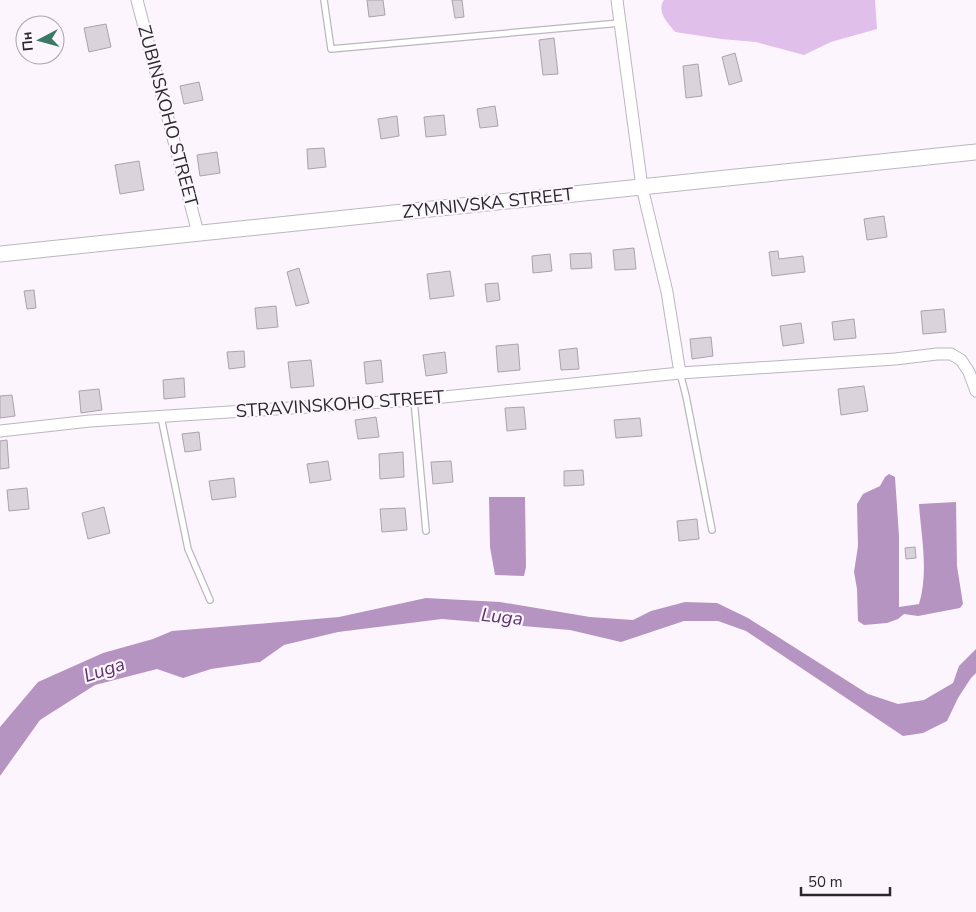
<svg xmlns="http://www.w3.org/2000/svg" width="976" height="912" viewBox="0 0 976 912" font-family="'Nunito Sans',sans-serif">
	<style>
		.green { fill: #e1bfeb }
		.water { fill: #b694c1 }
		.building { fill: #dad3dc; stroke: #aaa3ac }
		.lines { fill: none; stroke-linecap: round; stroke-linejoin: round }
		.service-casing { stroke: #bcb6be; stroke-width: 8 }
		.minor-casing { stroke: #bcb6be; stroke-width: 13 }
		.secondary-casing { stroke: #bcb6be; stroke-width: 17 }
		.service { stroke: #fff; stroke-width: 5.5 }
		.minor { stroke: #fff; stroke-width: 11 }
		.secondary { stroke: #fff; stroke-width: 15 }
		.labels { text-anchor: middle; stroke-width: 4.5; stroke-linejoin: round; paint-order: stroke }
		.street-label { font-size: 18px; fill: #2a282b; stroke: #fcf5fe }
		.water-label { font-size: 19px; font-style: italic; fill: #5f346c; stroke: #fcf5fe }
	</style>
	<rect width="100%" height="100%" fill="#fcf5fe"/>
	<path class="green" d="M 664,0 L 875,0 L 877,29 L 831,42 L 804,55 L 756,42 L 721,39 L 675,32 C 668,23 656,12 664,0 Z"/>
	<path class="water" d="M 889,474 L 895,477 L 899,536 L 899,607 L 919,604 C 929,572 921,536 919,504 L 956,502 L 957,566 L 963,604 L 960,608 L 918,616 L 904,614 L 898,619 L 887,623 L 864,625 L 858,621 L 857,589 L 854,572 L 858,546 L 857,504 L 863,494 L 880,486 L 885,477 Z
		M 489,497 L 525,497 L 526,567 L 524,576 L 495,575 L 490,547 Z
		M 426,598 L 500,602 L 590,617 L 633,620 L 651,611 L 685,602 L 717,603 L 748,618 L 868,694 L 898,704 L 924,700 L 953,683 L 959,666 L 976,649 L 976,673 L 971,678 L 958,698 L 947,721 L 923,733 L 903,736 L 746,631 L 718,621 L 684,621 L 621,642 L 570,630 L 442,619 L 338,632 L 284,645 L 260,662 L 211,669 L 183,678 L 157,669 L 95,685 L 40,720 L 0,776 L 0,727 L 38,682 L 103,653 L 153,639 L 172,631 L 339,617 Z"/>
	<path class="building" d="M 367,0 L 383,0 L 385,15 L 369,17 Z
		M 452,0 L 462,0 L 464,17 L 455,18 Z
		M 106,24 L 111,47 L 89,52 L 84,28 Z
		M 554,38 L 558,74 L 543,75 L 539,40 Z
		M 735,53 L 742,81 L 729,85 L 722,57 Z
		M 698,64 L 702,96 L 686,98 L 683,66 Z
		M 199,82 L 203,100 L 184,104 L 180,86 Z
		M 495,106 L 498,126 L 480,128 L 477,109 Z
		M 444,115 L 446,135 L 426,137 L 424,117 Z
		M 397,116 L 399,136 L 381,139 L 378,119 Z
		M 324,148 L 326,167 L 308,169 L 307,149 Z
		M 217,152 L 220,173 L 200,176 L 197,155 Z
		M 139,161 L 144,190 L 120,194 L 115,165 Z
		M 884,216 L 887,237 L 867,240 L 864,219 Z
		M 634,248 L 636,269 L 615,270 L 613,250 Z
		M 778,251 L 779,259 L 803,256 L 805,272 L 772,276 L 769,252 Z
		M 591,253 L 592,268 L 571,269 L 570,254 Z
		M 550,254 L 552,271 L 533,273 L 532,256 Z
		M 299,268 L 309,303 L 296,306 L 287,272 Z
		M 450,271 L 454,296 L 430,299 L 427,274 Z
		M 498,283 L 500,300 L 487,302 L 485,284 Z
		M 34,290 L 36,308 L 27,309 L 24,291 Z
		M 276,306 L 278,327 L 257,329 L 255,308 Z
		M 944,309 L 946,332 L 923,334 L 921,311 Z
		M 854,319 L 856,338 L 834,340 L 832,322 Z
		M 801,323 L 804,343 L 783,346 L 780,326 Z
		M 711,337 L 713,356 L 692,359 L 690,339 Z
		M 518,344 L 520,370 L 498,372 L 496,346 Z
		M 577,348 L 579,369 L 561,370 L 559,350 Z
		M 244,351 L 245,367 L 229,369 L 227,352 Z
		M 445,352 L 447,373 L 426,376 L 423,355 Z
		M 311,360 L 314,386 L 291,388 L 288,362 Z
		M 381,360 L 383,382 L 366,384 L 364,362 Z
		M 184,378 L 185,397 L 164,399 L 163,380 Z
		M 864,386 L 868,411 L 841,415 L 838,389 Z
		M 99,389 L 102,410 L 81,413 L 79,391 Z
		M 12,395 L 15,416 L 0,418 L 0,396 Z
		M 524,407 L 526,429 L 507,431 L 505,408 Z
		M 376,417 L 379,437 L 358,439 L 355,420 Z
		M 640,418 L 642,436 L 616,438 L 614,420 Z
		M 199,432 L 201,450 L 185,452 L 182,434 Z
		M 7,440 L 9,468 L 0,469 L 0,441 Z
		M 403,452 L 404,477 L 380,479 L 379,454 Z
		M 328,461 L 331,480 L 310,483 L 307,464 Z
		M 451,461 L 453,482 L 433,484 L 431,462 Z
		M 583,470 L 584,485 L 564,486 L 564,471 Z
		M 234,478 L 236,497 L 212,500 L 209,481 Z
		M 27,488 L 29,509 L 9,511 L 7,490 Z
		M 104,507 L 110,533 L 88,539 L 82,513 Z
		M 405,508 L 407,530 L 382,532 L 380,509 Z
		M 697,519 L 699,539 L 679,541 L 677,521 Z
		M 915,547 L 916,558 L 906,559 L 905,548 Z"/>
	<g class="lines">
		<defs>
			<path id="service" d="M 324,0 L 331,49 L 620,23
				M 680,373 L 686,396 L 712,530
				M 414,400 L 426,531
				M 161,417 L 188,549 L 210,600"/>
			<path id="minor" d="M 137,0 L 198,233
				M 617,0 L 642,187 L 667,292 L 680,373
				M 0,431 L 90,421 L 414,400 L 680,373 L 895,359 L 937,354 L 951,354 L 961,360 L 969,372 L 976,391"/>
			<path id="secondary" d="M 0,254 L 976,152"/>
		</defs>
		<use href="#service" class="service-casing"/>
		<use href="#minor" class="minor-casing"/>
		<use href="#secondary" class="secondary-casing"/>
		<use href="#service" class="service"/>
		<use href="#minor" class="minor"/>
		<use href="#secondary" class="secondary"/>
	</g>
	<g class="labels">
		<g class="street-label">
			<text transform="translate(168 116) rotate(75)" y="6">ZUBINSKOHO STREET</text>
			<text transform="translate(488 203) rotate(-6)" y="6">ZYMNIVSKA STREET</text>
			<text transform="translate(340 404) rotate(-4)" y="6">STRAVINSKOHO STREET</text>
		</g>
		<g class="water-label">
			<text transform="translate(502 616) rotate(6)" y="7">Luga</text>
			<text transform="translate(104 669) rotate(-18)" y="7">Luga</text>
		</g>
	</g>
	<g transform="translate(40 40) rotate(264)"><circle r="24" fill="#fcf5fe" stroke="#a8a3aa"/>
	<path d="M0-4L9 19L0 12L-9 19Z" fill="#3b7966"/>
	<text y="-8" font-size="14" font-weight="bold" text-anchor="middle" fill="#2a282b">Пн</text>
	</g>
	<path d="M801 887v8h89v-8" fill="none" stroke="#2a282b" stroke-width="2.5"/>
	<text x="808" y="887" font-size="15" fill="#2a282b" stroke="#fcf5fe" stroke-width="4" paint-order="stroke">50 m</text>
</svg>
